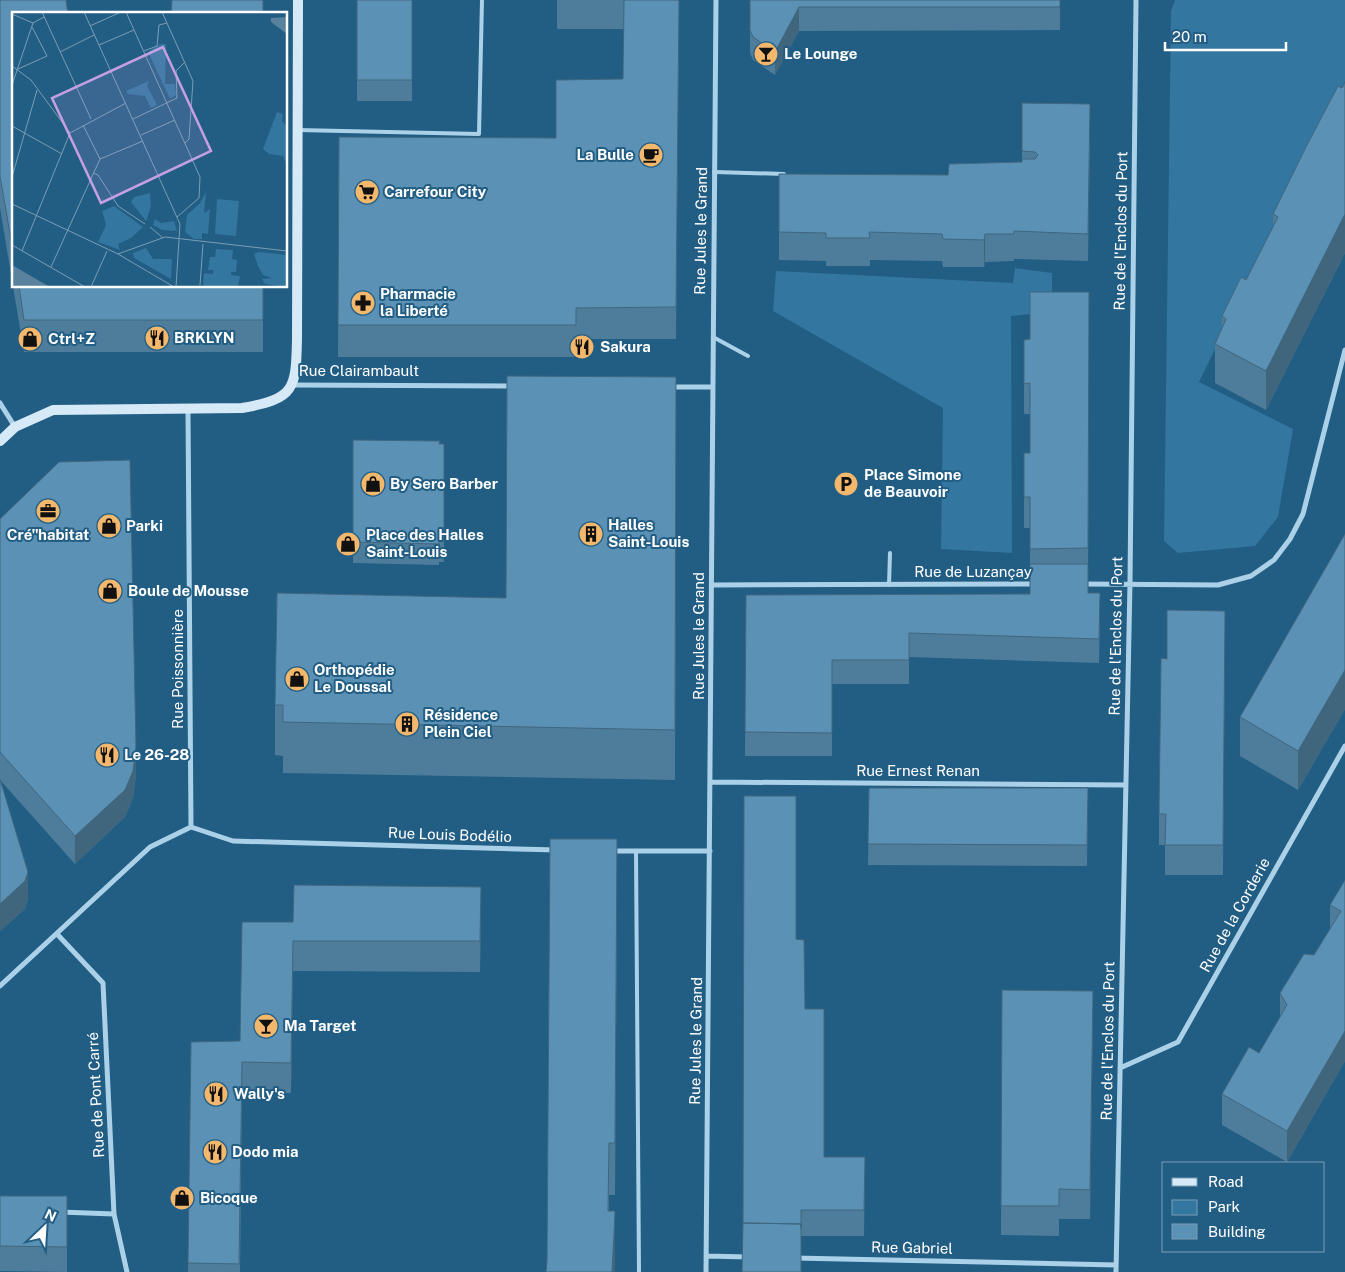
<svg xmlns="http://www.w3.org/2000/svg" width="1345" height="1272" viewBox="0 0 1345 1272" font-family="'Public Sans',sans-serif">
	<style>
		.green { fill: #3376a0 }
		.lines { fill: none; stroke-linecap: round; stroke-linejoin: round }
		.lane { stroke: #abd1e9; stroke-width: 4 }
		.street { stroke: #abd1e9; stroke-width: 5 }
		.secondary { stroke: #d5e9f7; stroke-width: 10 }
		.wall { fill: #4e7d9b }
		.shaded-wall { fill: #40667e }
		.building { fill: #5b91b4; stroke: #40667e }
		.labels { text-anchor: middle; stroke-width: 4; stroke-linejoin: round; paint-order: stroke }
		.poi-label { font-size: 15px; font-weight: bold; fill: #fff; stroke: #225d84; text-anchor: start }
		.street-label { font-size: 15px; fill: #fff; stroke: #225d84 }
		.inset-road { fill: none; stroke: #7a9eb5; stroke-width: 1 }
		.view { fill: #c4a0e2; fill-opacity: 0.15; stroke: #c4a0e2; stroke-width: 2.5 }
		.inset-edge { fill: none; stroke: #fff; stroke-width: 2.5 }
	</style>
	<rect width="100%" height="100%" fill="#225d84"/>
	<path class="green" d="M 1175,0 L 1345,0 L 1345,81 L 1199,382 L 1293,429 L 1278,517 L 1255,546 L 1178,553 L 1164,541 L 1171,11 Z
		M 1015,268 L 1052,273 L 1052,312 L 1011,316 L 1012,553 L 941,549 L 943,408 L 773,311 L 776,271 L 1013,283 Z"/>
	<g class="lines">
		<path class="lane" d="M 298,130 L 479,134 L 482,0
			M 714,172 L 784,174
			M 713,337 L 748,356
			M 889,585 L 890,553
			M 636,851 L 639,1272"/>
		<path class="street" d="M 293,385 L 513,386
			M 671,387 L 713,387
			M 0,403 L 15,427
			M 188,410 L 191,827
			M 1083,584 L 1218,585 L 1251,576 L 1274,560 L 1290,539 L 1303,514 L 1345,350
			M 712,585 L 1037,584
			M 711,782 L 1126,785
			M 191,827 L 233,841 L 556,850
			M 612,851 L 710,851
			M 57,934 L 103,983 L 114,1214 L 127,1272
			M 0,986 L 150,847 L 191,827
			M 1120,1068 L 1178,1042 L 1345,746
			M 60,1212 L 114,1214
			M 706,1256 L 748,1257
			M 794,1258 L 1116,1265
			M 706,1272 L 716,0
			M 1116,1272 L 1130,583 L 1136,0"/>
		<path class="secondary" d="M 0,441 L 15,427 L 53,410 L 242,408 C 295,399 296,389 297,339 L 298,0"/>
	</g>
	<path class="wall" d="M 0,0 L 14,14 L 14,286 L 263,286 L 263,352 L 24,352 L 0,208 Z
		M 357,0 L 412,0 L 412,101 L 357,101 Z
		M 557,0 L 679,0 L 676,339 L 576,339 L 576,357 L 338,357 L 339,137 L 556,138 L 623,79 L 624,29 L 557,29 Z
		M 750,0 L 1060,0 L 1060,30 L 799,31 L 775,75 L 753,60 L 750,53 Z
		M 1345,82 L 1345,253 L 1266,410 L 1215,383 L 1215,344 L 1222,329 L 1222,316 L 1246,280 L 1273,227 L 1273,214 Z
		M 1022,103 L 1090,131 L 1088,261 L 1014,259 L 1014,261 L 985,262 L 984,267 L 943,267 L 942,261 L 870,260 L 870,266 L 826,266 L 826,261 L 779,260 L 779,174 L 948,175 L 1022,162 Z
		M 1089,292 L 1088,593 L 1100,617 L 1099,663 L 909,657 L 909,684 L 832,684 L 832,756 L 745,756 L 746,595 L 1030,594 L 1030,528 L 1024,528 L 1024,453 L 1030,453 L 1030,414 L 1024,414 L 1024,340 L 1030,339 Z
		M 676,377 L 675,780 L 283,773 L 283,756 L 275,755 L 275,705 L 506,598 Z
		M 353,440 L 444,444 L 444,562 L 439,562 L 439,565 L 353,563 Z
		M 0,519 L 136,774 L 133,798 L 125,817 L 75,864 L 0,780 L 28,899 L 25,909 L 0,931 Z
		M 1345,534 L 1345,709 L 1298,790 L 1240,756 L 1240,717 Z
		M 1225,611 L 1223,875 L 1165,875 L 1165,845 L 1159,845 L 1159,814 L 1167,659 Z
		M 869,788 L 1088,788 L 1087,866 L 868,865 Z
		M 1345,880 L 1345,1061 L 1287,1162 L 1222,1125 L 1222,1094 L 1259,1053 L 1280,1018 L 1280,993 L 1314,955 L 1330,929 L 1330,905 Z
		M 617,890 L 615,1195 L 609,1195 L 609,1211 L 615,1211 L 615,1272 L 546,1272 Z
		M 481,917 L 480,972 L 293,971 L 291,1093 L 242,1093 L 240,1272 L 188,1272 L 191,1042 L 240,1041 L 293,922 Z
		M 796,939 L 824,1157 L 865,1157 L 864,1236 L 801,1236 L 801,1272 Z
		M 1002,990 L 1093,1020 L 1090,1219 L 1059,1219 L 1059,1236 L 1001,1235 Z
		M 0,1196 L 67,1196 L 67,1272 L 0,1271 Z"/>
	<path class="shaded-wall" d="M 799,7 L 799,31 L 775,75 L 775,52 Z
		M 1090,104 L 1090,131 L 1088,261 L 1088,234 Z
		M 1345,214 L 1345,253 L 1266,410 L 1266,371 Z
		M 985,234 L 985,262 L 984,267 L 984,240 Z
		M 1345,670 L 1345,709 L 1298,790 L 1298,751 Z
		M 136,746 L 136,774 L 133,798 L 125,817 L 75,864 L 75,836 Z
		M 28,872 L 28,899 L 25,909 L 0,931 L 0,904 Z
		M 481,887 L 481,917 L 480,972 L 480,941 Z
		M 617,890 L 615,1195 L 615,1143 Z
		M 293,941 L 293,971 L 291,1093 L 291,1063 Z
		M 1093,991 L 1093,1020 L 1090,1219 L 1090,1190 Z
		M 1345,1031 L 1345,1061 L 1287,1162 L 1287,1131 Z
		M 615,1211 L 615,1272 L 612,1272 Z"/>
	<path class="building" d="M 0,0 L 66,0 L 68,14 L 14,14 L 14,257 L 0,176 Z
		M 172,0 L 263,0 L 263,14 L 171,14 Z
		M 357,0 L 412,0 L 412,80 L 357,80 Z
		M 624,0 L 679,0 L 676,307 L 576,308 L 576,325 L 338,325 L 339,137 L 556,138 L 556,80 L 623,79 Z
		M 750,0 L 1060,0 L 1060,7 L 799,7 L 775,52 L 753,37 L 750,30 Z
		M 1345,82 L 1345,214 L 1266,371 L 1215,344 L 1226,319 L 1222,316 L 1241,277 L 1246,280 L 1278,217 L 1273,214 L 1307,145 L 1338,86 L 1342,88 Z
		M 1022,103 L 1090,104 L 1088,234 L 1014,231 L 1014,234 L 985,234 L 984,240 L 943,239 L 942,234 L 869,232 L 870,238 L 826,238 L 826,233 L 779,232 L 779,174 L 948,175 L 949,164 L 1022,162 L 1022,159 L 1035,159 L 1038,155 L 1035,152 L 1022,151 Z
		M 19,286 L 263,286 L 263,320 L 24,320 Z
		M 1030,292 L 1089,292 L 1088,548 L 1030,549 L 1030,497 L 1024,497 L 1024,453 L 1030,453 L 1030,383 L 1024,384 L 1024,340 L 1030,339 Z
		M 507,376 L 676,377 L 675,730 L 283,722 L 283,705 L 275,705 L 277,593 L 506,598 Z
		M 353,440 L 440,441 L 439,444 L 444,444 L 444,541 L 439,541 L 439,544 L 353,542 Z
		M 130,460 L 136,746 L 133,771 L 125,790 L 75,836 L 0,752 L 0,519 L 59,462 Z
		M 1345,534 L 1345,670 L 1298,751 L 1240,717 Z
		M 1030,564 L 1088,564 L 1088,593 L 1100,593 L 1099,639 L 909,633 L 909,660 L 832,660 L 832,733 L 745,732 L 746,595 L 1030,594 Z
		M 1167,610 L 1225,611 L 1223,845 L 1165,845 L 1166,814 L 1159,814 L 1161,658 L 1167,659 Z
		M 0,779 L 28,872 L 25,881 L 0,904 Z
		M 869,788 L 1088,788 L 1087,845 L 868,844 Z
		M 744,796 L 796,796 L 796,939 L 804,940 L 805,1009 L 824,1009 L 824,1157 L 865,1157 L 864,1210 L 801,1210 L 801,1228 L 801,1224 L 743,1223 Z
		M 550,839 L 617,839 L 615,1143 L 609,1143 L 608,1211 L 615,1211 L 614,1234 L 612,1272 L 546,1272 L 547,1261 Z
		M 1345,880 L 1345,1031 L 1287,1131 L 1222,1094 L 1249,1047 L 1259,1053 L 1287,1005 L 1280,993 L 1304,954 L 1314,955 L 1341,911 L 1330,905 Z
		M 294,885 L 481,887 L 480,941 L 293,941 L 291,1063 L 242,1062 L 239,1264 L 188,1263 L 191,1042 L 240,1041 L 242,922 L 293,922 Z
		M 1002,990 L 1093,991 L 1090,1190 L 1059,1189 L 1059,1206 L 1001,1206 Z
		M 0,1196 L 67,1196 L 67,1247 L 0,1246 Z
		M 743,1223 L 801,1224 L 801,1272 L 742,1272 Z"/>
	<defs>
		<symbol id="bar-disc" viewBox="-11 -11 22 22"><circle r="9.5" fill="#f4b86d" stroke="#225d84"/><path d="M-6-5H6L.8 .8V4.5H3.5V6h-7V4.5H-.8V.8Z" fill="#111"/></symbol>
		<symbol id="cafe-disc" viewBox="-11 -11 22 22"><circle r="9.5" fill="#f4b86d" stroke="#225d84"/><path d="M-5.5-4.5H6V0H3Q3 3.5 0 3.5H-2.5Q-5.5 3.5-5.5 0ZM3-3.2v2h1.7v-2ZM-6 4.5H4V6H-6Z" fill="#111"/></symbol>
		<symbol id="supermarket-disc" viewBox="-11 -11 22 22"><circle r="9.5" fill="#f4b86d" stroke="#225d84"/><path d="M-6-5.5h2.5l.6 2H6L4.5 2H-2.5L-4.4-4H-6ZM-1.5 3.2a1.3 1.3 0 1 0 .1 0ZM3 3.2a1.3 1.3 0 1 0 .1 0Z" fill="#111"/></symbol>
		<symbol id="pharmacy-disc" viewBox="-11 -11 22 22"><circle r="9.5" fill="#f4b86d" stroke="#225d84"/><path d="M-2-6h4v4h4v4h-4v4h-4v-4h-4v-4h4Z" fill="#111"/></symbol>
		<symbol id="restaurant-disc" viewBox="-11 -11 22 22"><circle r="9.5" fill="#f4b86d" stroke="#225d84"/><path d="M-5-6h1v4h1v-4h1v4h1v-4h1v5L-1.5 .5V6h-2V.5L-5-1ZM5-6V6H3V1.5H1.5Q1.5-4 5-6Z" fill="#111"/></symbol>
		<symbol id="shop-disc" viewBox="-11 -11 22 22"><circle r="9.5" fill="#f4b86d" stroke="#225d84"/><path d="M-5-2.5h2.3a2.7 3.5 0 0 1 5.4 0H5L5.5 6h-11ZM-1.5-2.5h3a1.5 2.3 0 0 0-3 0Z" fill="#111"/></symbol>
		<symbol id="parking-disc" viewBox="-11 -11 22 22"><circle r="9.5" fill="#f4b86d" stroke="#225d84"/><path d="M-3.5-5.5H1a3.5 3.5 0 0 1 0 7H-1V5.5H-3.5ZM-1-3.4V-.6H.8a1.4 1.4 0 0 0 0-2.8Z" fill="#111"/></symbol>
		<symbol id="office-disc" viewBox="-11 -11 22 22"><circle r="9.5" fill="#f4b86d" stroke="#225d84"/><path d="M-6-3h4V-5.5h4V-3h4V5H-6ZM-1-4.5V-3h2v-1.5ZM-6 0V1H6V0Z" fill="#111"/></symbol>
		<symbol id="building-disc" viewBox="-11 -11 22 22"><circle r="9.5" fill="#f4b86d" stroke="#225d84"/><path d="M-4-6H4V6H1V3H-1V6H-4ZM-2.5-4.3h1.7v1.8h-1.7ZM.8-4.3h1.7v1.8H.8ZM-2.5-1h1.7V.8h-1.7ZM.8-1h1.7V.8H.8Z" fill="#111"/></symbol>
	</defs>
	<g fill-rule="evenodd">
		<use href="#bar-disc" x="752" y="40" width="28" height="28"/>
		<use href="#cafe-disc" x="637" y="141" width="28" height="28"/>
		<use href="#supermarket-disc" x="353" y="178" width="28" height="28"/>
		<use href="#pharmacy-disc" x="349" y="289" width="28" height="28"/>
		<use href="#restaurant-disc" x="143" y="324" width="28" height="28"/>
		<use href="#shop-disc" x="16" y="325" width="28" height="28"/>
		<use href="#restaurant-disc" x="568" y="333" width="28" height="28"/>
		<use href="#shop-disc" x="359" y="470" width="28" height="28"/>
		<use href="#parking-disc" x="832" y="470" width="28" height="28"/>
		<use href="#office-disc" x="34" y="497" width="28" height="28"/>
		<use href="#shop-disc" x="95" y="512" width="28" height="28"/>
		<use href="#building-disc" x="577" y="520" width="28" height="28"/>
		<use href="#shop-disc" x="334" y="530" width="28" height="28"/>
		<use href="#shop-disc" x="96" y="577" width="28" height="28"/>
		<use href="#shop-disc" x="283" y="665" width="28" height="28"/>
		<use href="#building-disc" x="393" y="710" width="28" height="28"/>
		<use href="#restaurant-disc" x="93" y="741" width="28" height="28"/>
		<use href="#bar-disc" x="252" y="1012" width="28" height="28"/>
		<use href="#restaurant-disc" x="202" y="1080" width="28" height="28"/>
		<use href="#restaurant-disc" x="201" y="1138" width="28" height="28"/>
		<use href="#shop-disc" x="168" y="1184" width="28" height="28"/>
	</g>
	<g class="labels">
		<g class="poi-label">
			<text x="784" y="59">Le Lounge</text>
			<text x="634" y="160" text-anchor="end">La Bulle</text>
			<text x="384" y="197">Carrefour City</text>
			<text x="380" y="299">Pharmacie<tspan x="380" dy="17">la Liberté</tspan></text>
			<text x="174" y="343">BRKLYN</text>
			<text x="48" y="344">Ctrl+Z</text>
			<text x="600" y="352">Sakura</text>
			<text x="864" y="480">Place Simone<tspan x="864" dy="17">de Beauvoir</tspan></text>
			<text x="390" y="489">By Sero Barber</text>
			<text x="608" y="530">Halles<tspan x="608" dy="17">Saint-Louis</tspan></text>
			<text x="126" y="531">Parki</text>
			<text x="48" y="540" text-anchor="middle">Cré"habitat</text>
			<text x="366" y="540">Place des Halles<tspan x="366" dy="17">Saint-Louis</tspan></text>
			<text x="128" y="596">Boule de Mousse</text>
			<text x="314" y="675">Orthopédie<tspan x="314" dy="17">Le Doussal</tspan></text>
			<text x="424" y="720">Résidence<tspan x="424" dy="17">Plein Ciel</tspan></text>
			<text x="124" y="760">Le 26-28</text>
			<text x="284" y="1031">Ma Target</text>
			<text x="234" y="1099">Wally's</text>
			<text x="232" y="1157">Dodo mia</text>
			<text x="200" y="1203">Bicoque</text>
		</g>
		<g class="street-label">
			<text transform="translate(701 231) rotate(-89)" y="5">Rue Jules le Grand</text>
			<text transform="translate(1121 231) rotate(-89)" y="5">Rue de l'Enclos du Port</text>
			<text x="359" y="376">Rue Clairambault</text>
			<text x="973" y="577">Rue de Luzançay</text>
			<text transform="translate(699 636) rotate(-90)" y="5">Rue Jules le Grand</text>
			<text transform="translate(1116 636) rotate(-89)" y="5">Rue de l'Enclos du Port</text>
			<text transform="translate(178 669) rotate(-90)" y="5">Rue Poissonnière</text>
			<text x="918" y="776">Rue Ernest Renan</text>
			<text transform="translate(450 835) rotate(2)" y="5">Rue Louis Bodélio</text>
			<text transform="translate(1235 915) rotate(-61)" y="5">Rue de la Corderie</text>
			<text transform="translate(696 1041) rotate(-89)" y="5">Rue Jules le Grand</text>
			<text transform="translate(1108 1041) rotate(-89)" y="5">Rue de l'Enclos du Port</text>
			<text transform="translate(96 1095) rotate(-93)" y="5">Rue de Pont Carré</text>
			<text transform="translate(912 1248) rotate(1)" y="5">Rue Gabriel</text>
		</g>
	</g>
	<g transform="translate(12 12)">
		<rect width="275" height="275" fill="#225d84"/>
		<path d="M 148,32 L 154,32 L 153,72 L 163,72 L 164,83 L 158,87 L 137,42 L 137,39 ZM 137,69 L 135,74 L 145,93 L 139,96 L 133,84 L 116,82 L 114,79 ZM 265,100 L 271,102 L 270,109 L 275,114 L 275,153 L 271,144 L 257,142 L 251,137 ZM 194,180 L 192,201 L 198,197 L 196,222 L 190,221 L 190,227 L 182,227 L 173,220 L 175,203 L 188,191 ZM 138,181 L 139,194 L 134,209 L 119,190 L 122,185 ZM 205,187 L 227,189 L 224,224 L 203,222 ZM 102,194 L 131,215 L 119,226 L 106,232 L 108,238 L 86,230 L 94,213 L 90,199 ZM 143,207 L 149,211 L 162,209 L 165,219 L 150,218 L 141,213 ZM 134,236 L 141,247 L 160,247 L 159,267 L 122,246 L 121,241 ZM 204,237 L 221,238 L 220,247 L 225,248 L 224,260 L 219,260 L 219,263 L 228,264 L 226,275 L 191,275 L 192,261 L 201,262 L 201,258 L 196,258 L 198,245 L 203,245 ZM 246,240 L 275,243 L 275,275 L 253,272 L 250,267 L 260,266 L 251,263 L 246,254 L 242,242 Z" fill="#3376a0"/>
		<path d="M 275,5 L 275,22 L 259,10 L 259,6 ZM 0,253 L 38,275 L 0,275 Z" fill="#58829d"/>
		<path class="inset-road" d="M 30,0 L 79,107M 72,0 L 168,212 L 164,275M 114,0 L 188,165 L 187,186 L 165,205M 150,0 L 181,69 L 177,127 L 173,131M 0,2 L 21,11M 78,14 L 109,0M 87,33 L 122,18M 132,39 L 145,34 L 147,13 L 155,11M 48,40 L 82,23M 0,54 L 19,68 L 58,121M 6,57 L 35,44 L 20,15M 0,73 L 21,11 L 32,5M 121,107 L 165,86 L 164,59 L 173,50M 71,113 L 88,147M 0,114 L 50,142M 58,121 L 114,91M 129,123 L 163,108M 88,147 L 131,129M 81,161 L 86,163 L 106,194 L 133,212M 146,163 L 180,148M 0,165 L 25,78M 0,192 L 106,242 L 162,275M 138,215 L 151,226M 0,233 L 73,275M 10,239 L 58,121M 106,242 L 153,225 L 275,239M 39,255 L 88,147M 188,273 L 191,232M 79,275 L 95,239"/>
		<path class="view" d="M 151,35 L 199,139 L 89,191 L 40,86 Z"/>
		<rect width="275" height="275" class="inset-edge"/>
	</g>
	<rect x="1162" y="1162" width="162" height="90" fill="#225d84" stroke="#7a9eb5"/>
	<rect x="1172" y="1178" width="25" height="8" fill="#d5e9f7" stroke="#7a9eb5"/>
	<text x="1208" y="1187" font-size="15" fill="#ffffff">Road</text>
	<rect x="1172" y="1200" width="25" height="15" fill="#3376a0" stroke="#7a9eb5"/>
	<text x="1208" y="1212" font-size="15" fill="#ffffff">Park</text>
	<rect x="1172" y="1224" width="25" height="15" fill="#5b91b4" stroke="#7a9eb5"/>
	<text x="1208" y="1237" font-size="15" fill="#ffffff">Building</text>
	<g transform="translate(45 1227) rotate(25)" stroke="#225d84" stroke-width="4" paint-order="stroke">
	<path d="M0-4L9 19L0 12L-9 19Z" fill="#ffffff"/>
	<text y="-8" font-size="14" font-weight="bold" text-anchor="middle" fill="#ffffff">N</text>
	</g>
	<path d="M1165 42v8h121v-8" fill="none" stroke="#ffffff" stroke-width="2.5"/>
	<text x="1172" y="42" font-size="15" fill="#ffffff" stroke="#225d84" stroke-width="4" paint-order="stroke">20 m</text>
</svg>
